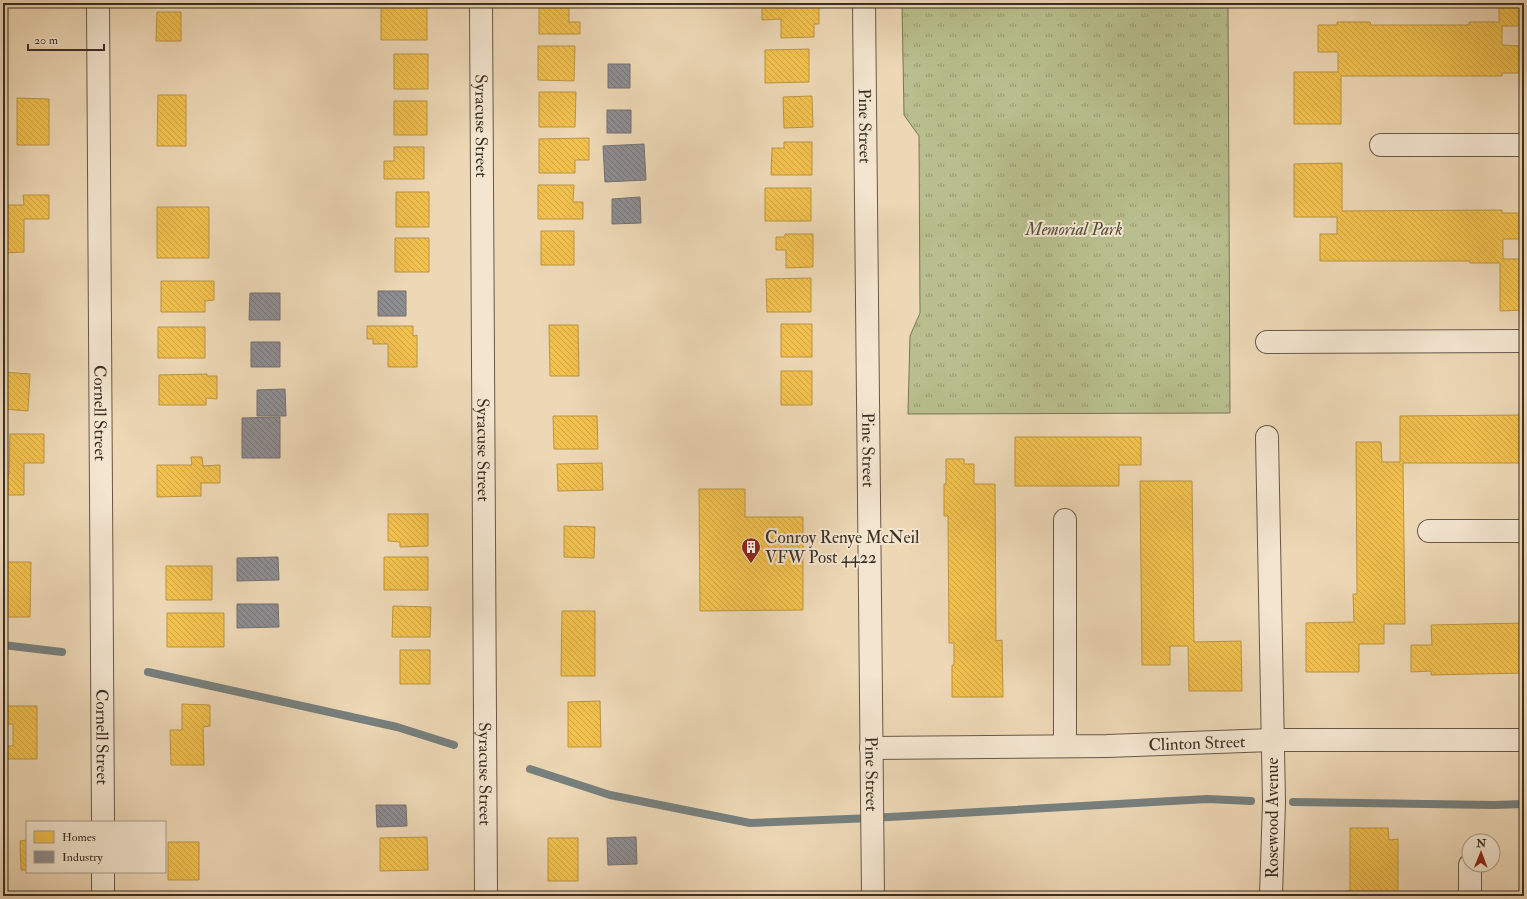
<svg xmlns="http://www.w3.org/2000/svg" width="1527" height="899" viewBox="0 0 1527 899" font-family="'IM FELL Double Pica',serif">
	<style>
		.grass { fill: url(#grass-tufts); stroke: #797659 }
		.homes { fill: url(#homes-back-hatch); stroke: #bb9542 }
		.industry { fill: url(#industry-back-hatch); stroke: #747171 }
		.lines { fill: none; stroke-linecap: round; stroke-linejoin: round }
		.stream { stroke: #77807e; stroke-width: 8 }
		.minor-casing { stroke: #675949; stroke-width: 24 }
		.minor { stroke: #f3e5cf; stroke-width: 22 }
		.labels { text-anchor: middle; stroke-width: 4; stroke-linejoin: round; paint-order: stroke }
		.street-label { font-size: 17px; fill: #3a2f25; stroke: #f3e5cf }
		.park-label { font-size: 17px; font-style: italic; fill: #534c3a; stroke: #f3e5cf }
		.poi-label { font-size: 17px; fill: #3a2f25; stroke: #f3e5cf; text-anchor: start }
	</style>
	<defs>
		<pattern id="grass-tufts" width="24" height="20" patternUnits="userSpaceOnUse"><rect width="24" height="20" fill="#b8be8d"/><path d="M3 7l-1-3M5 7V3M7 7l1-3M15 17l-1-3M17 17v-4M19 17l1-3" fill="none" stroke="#979b73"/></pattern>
		<pattern id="homes-back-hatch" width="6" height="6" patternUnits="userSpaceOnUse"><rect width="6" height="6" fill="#f2c14e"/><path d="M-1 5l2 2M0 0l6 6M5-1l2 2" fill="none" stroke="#d0a644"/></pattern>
		<pattern id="industry-back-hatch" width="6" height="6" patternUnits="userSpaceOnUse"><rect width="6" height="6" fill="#8d8d92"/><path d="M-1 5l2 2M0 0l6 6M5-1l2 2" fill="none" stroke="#747477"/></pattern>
	</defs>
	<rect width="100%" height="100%" fill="#edd7b5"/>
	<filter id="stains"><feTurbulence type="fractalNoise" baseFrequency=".005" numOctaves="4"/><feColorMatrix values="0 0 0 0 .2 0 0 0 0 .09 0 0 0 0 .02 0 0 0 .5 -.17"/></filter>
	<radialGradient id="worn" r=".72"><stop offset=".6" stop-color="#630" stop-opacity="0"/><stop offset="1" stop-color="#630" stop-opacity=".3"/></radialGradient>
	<path class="grass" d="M 902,3 L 1228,3 L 1230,413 L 908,414 L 910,336 L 920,313 L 919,136 L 904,115 Z"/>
	<path class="homes" d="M 7,3 L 45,3 L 45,6 L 7,5 Z
		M 539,3 L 569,3 L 569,22 L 580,22 L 580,34 L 539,34 Z
		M 819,3 L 819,24 L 814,24 L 814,37 L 781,38 L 781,19 L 762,20 L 762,5 Z
		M 1499,3 L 1524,3 L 1524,26 L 1502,26 L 1502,45 L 1521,46 L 1521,73 L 1502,73 L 1502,76 L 1341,76 L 1341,124 L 1294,124 L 1294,72 L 1338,72 L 1338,52 L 1318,52 L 1318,25 L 1337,25 L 1337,22 L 1370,22 L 1371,25 L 1469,25 L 1469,22 L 1499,22 Z
		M 381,6 L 427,6 L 427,40 L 381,40 Z
		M 157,12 L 181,12 L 181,41 L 156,41 Z
		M 538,46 L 575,46 L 574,81 L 538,80 Z
		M 809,49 L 809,82 L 765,83 L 765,50 Z
		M 394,54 L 428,54 L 428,89 L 394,89 Z
		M 539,92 L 576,92 L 575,127 L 539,127 Z
		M 158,95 L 186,95 L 186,146 L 157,146 Z
		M 812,96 L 813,127 L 784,128 L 783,97 Z
		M 17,98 L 49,99 L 49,145 L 17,145 Z
		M 394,101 L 427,101 L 427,135 L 394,135 Z
		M 589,138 L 589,160 L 575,160 L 575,173 L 539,173 L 539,139 Z
		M 784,142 L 812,142 L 812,175 L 771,175 L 772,148 L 784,148 Z
		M 394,147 L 424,147 L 424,179 L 384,179 L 384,161 L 394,161 Z
		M 1342,163 L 1342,211 L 1502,210 L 1502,213 L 1521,213 L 1522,239 L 1503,239 L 1503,259 L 1524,259 L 1524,310 L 1500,311 L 1500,263 L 1470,263 L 1470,261 L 1320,261 L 1320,234 L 1337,234 L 1337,217 L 1294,217 L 1294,164 Z
		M 538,185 L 574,185 L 573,202 L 583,202 L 583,219 L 538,219 Z
		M 765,188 L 811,188 L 811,221 L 765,221 Z
		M 396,192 L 429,192 L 429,227 L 396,227 Z
		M 23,195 L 49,195 L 49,219 L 24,219 L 24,252 L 3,253 L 3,205 L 24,205 Z
		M 157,207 L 209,207 L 209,258 L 157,258 Z
		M 541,231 L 574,231 L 574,265 L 541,265 Z
		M 785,234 L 813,234 L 813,267 L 786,268 L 786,250 L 776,250 L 776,237 L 785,237 Z
		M 395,238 L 429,238 L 429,272 L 395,272 Z
		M 811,278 L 811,312 L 767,312 L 766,279 Z
		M 161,281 L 214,281 L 214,300 L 205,301 L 205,312 L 161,312 Z
		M 781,324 L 812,324 L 812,357 L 781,357 Z
		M 549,325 L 578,325 L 579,376 L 550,376 Z
		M 367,326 L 413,326 L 413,336 L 417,335 L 417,367 L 388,367 L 388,344 L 373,344 L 373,339 L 367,339 Z
		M 158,327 L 205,327 L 205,358 L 158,358 Z
		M 781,371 L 812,371 L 812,405 L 781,405 Z
		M 3,372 L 30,374 L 28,411 L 3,409 Z
		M 207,374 L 207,376 L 217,376 L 217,399 L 206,398 L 206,405 L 159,405 L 159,375 Z
		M 1524,415 L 1524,463 L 1403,463 L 1405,624 L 1384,624 L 1384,644 L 1359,644 L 1359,672 L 1306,672 L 1306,623 L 1354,622 L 1353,594 L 1357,594 L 1356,442 L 1381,442 L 1382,462 L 1400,462 L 1400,416 Z
		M 553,416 L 597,416 L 598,449 L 554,449 Z
		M 10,434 L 44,434 L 44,463 L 24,463 L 24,495 L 3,495 L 3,475 L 9,475 Z
		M 1015,437 L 1141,437 L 1141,465 L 1119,465 L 1119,486 L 1015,486 Z
		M 191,457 L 202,457 L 203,466 L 220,465 L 220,483 L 201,483 L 201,496 L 157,497 L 157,465 L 192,465 Z
		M 946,459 L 964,459 L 964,464 L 974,464 L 974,484 L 995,484 L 996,641 L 1002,640 L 1003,697 L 952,697 L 952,665 L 954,665 L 954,643 L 949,643 L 948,516 L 944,516 L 944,484 L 946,484 Z
		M 602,463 L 603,490 L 558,491 L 557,464 Z
		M 1140,481 L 1192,481 L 1194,642 L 1241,641 L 1242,691 L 1189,691 L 1188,646 L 1170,646 L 1170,665 L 1142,665 Z
		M 699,489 L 745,489 L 745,517 L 803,517 L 803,610 L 700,611 Z
		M 388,514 L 428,514 L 428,546 L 400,547 L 400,542 L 388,541 Z
		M 564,526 L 595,527 L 594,558 L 564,557 Z
		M 384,557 L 428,557 L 428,590 L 384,590 Z
		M 3,562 L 31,562 L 30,617 L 3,617 Z
		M 166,566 L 212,566 L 212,600 L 166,600 Z
		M 393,606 L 431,607 L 430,637 L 392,637 Z
		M 562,611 L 595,611 L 595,676 L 561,676 Z
		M 167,613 L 224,613 L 224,647 L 167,647 Z
		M 1524,623 L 1524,673 L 1431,675 L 1431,671 L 1411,672 L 1411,645 L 1432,645 L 1431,625 Z
		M 400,650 L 430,650 L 430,684 L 400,684 Z
		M 600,701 L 601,747 L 568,747 L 568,702 Z
		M 182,704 L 210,705 L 210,726 L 203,727 L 204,765 L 171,765 L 170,730 L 182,730 Z
		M 6,706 L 37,706 L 37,759 L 3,759 L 3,746 L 13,746 L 13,724 L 6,724 Z
		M 1350,828 L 1388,828 L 1389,840 L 1398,839 L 1398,894 L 1392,894 L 1392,896 L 1345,896 L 1345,891 L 1350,891 Z
		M 427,837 L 428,870 L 380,871 L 380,838 Z
		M 548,838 L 578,838 L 578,881 L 548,881 Z
		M 27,840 L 27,870 L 21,870 L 20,841 Z
		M 168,842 L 199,842 L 199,880 L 168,880 Z"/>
	<path class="industry" d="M 608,64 L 630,64 L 630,88 L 608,88 Z
		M 607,110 L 631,110 L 631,133 L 607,133 Z
		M 644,144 L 646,180 L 605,182 L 603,146 Z
		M 640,197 L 641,223 L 612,224 L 612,199 Z
		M 378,291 L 406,291 L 406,316 L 378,316 Z
		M 250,293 L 280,293 L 280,320 L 249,320 Z
		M 251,342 L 280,342 L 280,367 L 251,367 Z
		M 285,389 L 286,416 L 257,416 L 257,390 Z
		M 280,417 L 280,458 L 242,458 L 242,418 Z
		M 278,557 L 279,580 L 237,581 L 237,558 Z
		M 237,604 L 278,604 L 279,627 L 237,628 Z
		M 376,805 L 406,805 L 407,826 L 377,827 Z
		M 636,837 L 637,864 L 608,865 L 607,838 Z"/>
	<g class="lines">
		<path class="stream" d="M 3,645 L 62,652
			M 148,672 L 397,727 L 454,745
			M 530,769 L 610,795 L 750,823 L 872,818 L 1207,799 L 1251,801
			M 1293,802 L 1494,805 L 1524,804"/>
		<defs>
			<g id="minor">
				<path id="s1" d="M 98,3 L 103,822"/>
				<path id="s2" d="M 481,3 L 486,896"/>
				<path id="s3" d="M 864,3 L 873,896"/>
				<path d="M 1381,145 L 1524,145"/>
				<path d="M 1267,342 L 1524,341"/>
				<path d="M 1267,437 L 1274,802 L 1271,896"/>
				<path d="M 1065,520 L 1065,746"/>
				<path d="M 1429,531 L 1524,531"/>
				<path id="s4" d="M 871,748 L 1107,746 L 1272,740 L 1524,740"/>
				<path d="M 1470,865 L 1470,896"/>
				<path d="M 103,872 L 103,896"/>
			</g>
		</defs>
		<use href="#minor" class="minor-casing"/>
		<use href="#minor" class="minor"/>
	</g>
	<defs>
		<symbol id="building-pin" viewBox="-11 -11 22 30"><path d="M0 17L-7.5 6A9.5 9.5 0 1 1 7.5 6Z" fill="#8f2418" stroke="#f3e5cf"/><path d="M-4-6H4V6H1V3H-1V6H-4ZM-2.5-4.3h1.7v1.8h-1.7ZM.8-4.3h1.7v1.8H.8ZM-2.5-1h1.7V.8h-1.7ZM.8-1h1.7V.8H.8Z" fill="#fff"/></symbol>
	</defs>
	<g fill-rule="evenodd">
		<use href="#building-pin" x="740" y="536" width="22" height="30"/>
	</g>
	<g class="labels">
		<g class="street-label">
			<text dy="6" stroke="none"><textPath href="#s2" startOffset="123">Syracuse Street</textPath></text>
			<text dy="6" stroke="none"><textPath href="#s3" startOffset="123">Pine Street</textPath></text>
			<text dy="6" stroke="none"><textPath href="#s1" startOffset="410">Cornell Street</textPath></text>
			<text dy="6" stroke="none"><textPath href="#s2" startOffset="447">Syracuse Street</textPath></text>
			<text dy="6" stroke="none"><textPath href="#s3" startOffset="447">Pine Street</textPath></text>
			<text dy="6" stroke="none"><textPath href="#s1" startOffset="734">Cornell Street</textPath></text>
			<text dy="6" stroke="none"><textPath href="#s4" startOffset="326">Clinton Street</textPath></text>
			<text dy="6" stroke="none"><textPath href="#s2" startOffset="771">Syracuse Street</textPath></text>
			<text dy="6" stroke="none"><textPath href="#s3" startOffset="771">Pine Street</textPath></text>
			<text transform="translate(1272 818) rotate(-90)" y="6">Rosewood Avenue</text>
		</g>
		<g class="park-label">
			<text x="1074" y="235">Memorial Park</text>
		</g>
		<g class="poi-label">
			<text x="765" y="543">Conroy Renye McNeil<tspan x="765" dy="20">VFW Post 4422</tspan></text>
		</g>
	</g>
	<rect width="1527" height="899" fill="none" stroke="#edd7b5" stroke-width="16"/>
	<rect x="4" y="4" width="1519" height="891" fill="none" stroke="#3a2f25" stroke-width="2"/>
	<rect x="8" y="8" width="1511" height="883" fill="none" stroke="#3a2f25"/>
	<rect x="26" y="821" width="140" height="52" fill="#f3e5cf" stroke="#a99c8b"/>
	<rect x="34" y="831" width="20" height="12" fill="#f2c14e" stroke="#a99c8b"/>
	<text x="62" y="841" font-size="12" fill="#3a2f25">Homes</text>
	<rect x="34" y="851" width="20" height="12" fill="#8d8d92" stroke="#a99c8b"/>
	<text x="62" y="861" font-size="12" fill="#3a2f25">Industry</text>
	<g transform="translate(1481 853) rotate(1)"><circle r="19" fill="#f3e5cf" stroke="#a99c8b"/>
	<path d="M0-3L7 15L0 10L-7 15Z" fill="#8f2418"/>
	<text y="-6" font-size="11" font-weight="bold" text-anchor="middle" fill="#3a2f25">N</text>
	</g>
	<path d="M28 44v6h76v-6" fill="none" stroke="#3a2f25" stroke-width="2"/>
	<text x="34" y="44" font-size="12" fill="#3a2f25" stroke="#f3e5cf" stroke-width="3" paint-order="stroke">20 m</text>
	<rect width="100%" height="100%" filter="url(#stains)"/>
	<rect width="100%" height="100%" fill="url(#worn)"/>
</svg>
